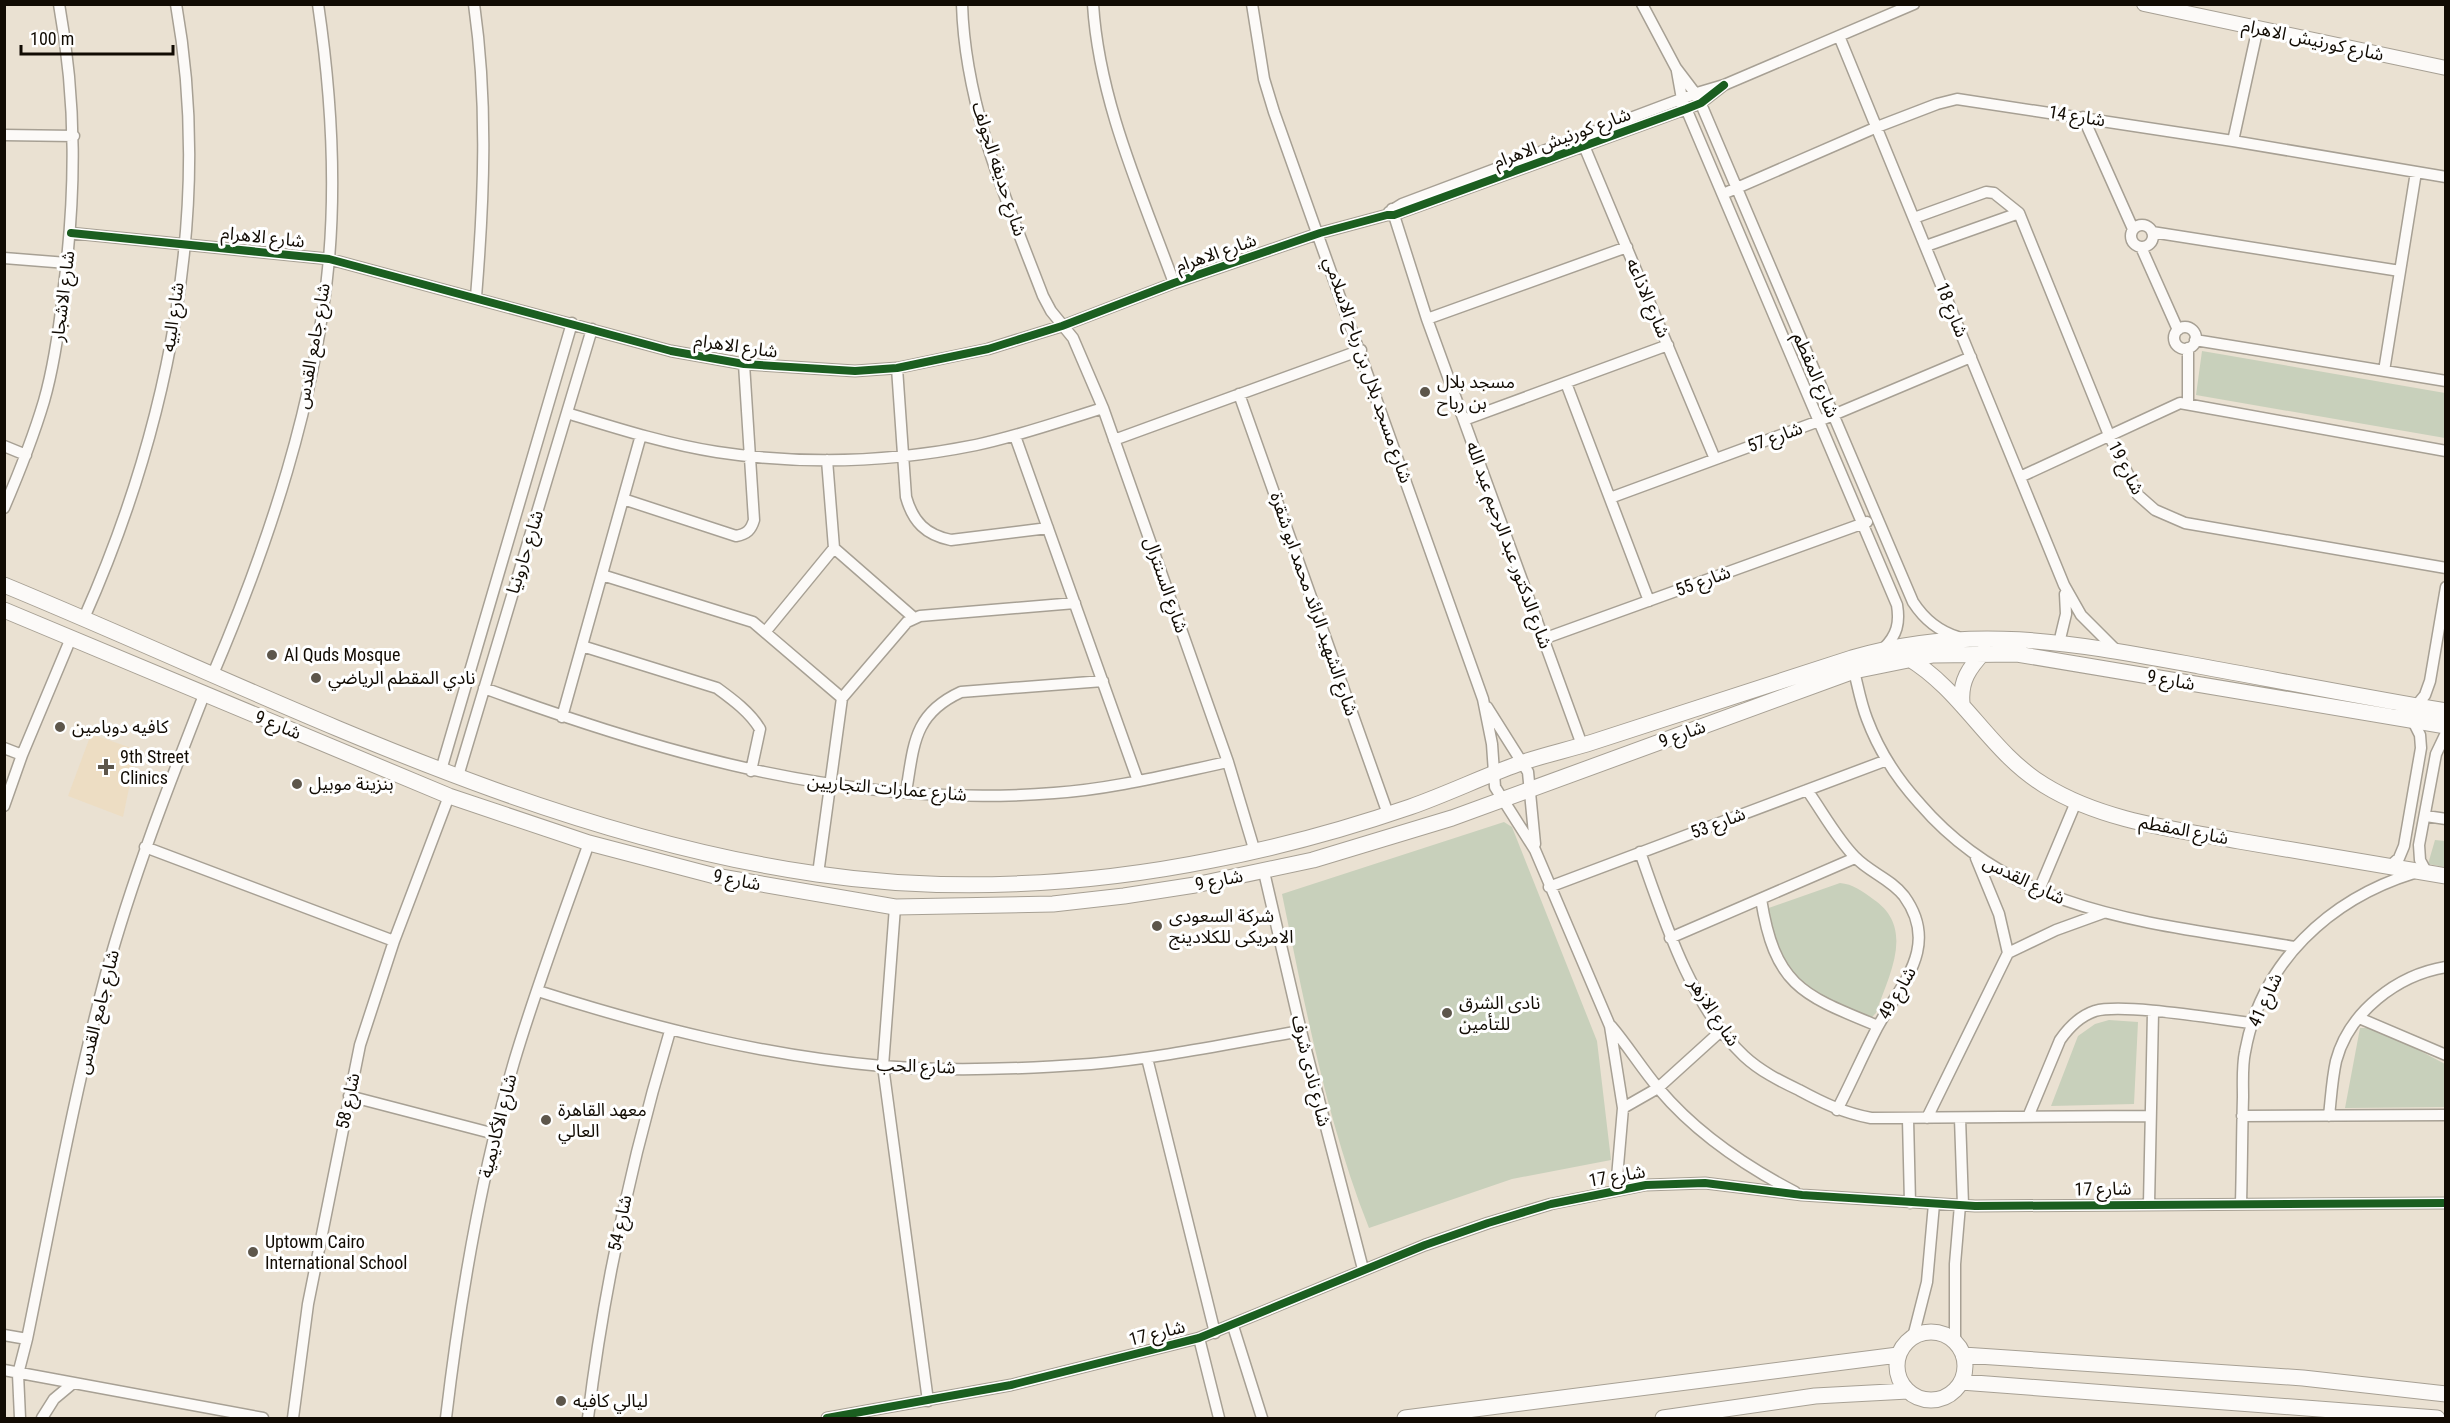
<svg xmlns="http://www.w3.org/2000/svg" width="2450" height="1423" viewBox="0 0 2450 1423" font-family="'Roboto Condensed','Noto Sans Arabic',sans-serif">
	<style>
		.built { fill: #edddc3 }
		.green { fill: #c8d0bb }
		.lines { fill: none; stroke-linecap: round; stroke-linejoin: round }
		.minor-casing { stroke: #a7a094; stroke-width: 13 }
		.tertiary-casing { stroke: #a7a094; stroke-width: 16 }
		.secondary-casing { stroke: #a7a094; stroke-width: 17 }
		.minor { stroke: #fcfaf8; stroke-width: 10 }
		.tertiary { stroke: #fcfaf8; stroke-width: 14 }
		.secondary { stroke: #fcfaf8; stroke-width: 15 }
		.cycleway-casing { stroke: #fff; stroke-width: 11 }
		.cycleway { stroke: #1b5e20; stroke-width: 8 }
		.poi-dot { fill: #5d564b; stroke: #fff; stroke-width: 2 }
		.labels { text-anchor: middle; stroke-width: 6; stroke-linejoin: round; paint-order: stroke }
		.street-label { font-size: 18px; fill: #110b03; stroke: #fff }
		.poi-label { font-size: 18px; fill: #110b03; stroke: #fff; text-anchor: start }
	</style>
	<rect width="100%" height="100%" fill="#eae1d2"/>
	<path class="built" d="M 91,734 L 137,750 L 123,817 L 68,796 Z"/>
	<path class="green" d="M 2202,351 L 2445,393 L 2445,438 L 2196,395 Z
		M 1504,822 L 1512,827 L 1597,1041 L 1611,1160 L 1512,1179 L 1369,1228 C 1327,1122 1305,1006 1282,894 Z
		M 2435,840 L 2445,841 L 2445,867 L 2428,864 Z
		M 1840,883 C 1853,884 1862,891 1873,899 C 1916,928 1889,974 1876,1013 L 1869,1020 C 1791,1006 1786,980 1763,910 Z
		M 2109,1020 L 2138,1022 L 2134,1104 L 2051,1106 L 2078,1036 L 2095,1024 Z
		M 2360,1028 L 2377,1028 L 2445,1064 L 2445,1107 L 2345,1108 Z"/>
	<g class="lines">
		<defs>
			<path id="minor" d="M 474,4 C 488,102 484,199 476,297
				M 962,4 C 965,107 1007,202 1043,296 L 1051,311 L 1073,338 L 1103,408 L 1228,762 L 1255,852
				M 1093,4 C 1099,101 1141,193 1174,283
				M 1252,4 L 1264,79 L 1274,112 L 1483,699 L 1492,744 L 1495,787 L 1535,850 L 1610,1026 L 1623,1108 L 1616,1189
				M 1642,4 L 1676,68 L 1698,97 L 1913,602 C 1924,619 1938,631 1958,637
				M 1839,36 L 2064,585 L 2081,615 L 2116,650
				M 1677,71 L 1682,99 L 1897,605 C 1900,623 1897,635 1884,648
				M 2083,117 L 2133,229
				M 4,135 L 74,136
				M 1582,141 L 1715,459
				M 2233,141 L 2258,27
				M 1723,194 L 1877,127 L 1937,104 L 1957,99 L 2233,141 L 2446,177
				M 1392,209 L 1427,319 L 1582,745
				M 1389,212 L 1402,204 L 1697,93 L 1724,85 L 1914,4
				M 1914,218 L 1986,192 L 1994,193 L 2019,213 L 2109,435 L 2138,495 L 2155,510 L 2185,523 L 2446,568
				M2131 236a11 11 0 1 1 22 0a11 11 0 1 1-22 0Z
				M 2152,232 L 2400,271
				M 71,233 L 329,259 L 671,351 L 744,364 L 855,371 L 897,368 L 988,349 L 1062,326 L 1174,283 L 1320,233 L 1387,215 L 1394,215 L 1686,109 L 1701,103 L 1724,85
				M 1926,246 L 2019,213
				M 2141,247 L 2178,330
				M 4,258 L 67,263
				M 1427,319 L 1627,247
				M2174 338a11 11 0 1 1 22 0a11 11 0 1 1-22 0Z
				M 2195,340 L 2446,381
				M 897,368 L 906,497 C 913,522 926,535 951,540 L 1048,528
				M 2384,371 L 2416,172
				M 1566,383 L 1649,601
				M 1239,394 L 1388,814
				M 2188,403 L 2188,348
				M 567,413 C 616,428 666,444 717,452 C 802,465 892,462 976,445 C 1019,436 1061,421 1103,408
				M 1464,420 L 1668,345
				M 1015,436 L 1138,781
				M 1114,440 L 1361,350
				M 4,446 L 26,455
				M 827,460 L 834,548 L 913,617
				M 2020,477 L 2180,403 L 2446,451
				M 1610,498 L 1819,421 L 1971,357
				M 623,499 L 736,536 C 747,534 751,530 754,520 L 744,364
				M 4,508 C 19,473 33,438 44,401 C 54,366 59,330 63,294 C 76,195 77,103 59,4
				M 602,575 L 753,622 L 842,698
				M 84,618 C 168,429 213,210 176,4
				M 766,631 L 834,548
				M 1543,639 L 1867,522
				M 2059,643 L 2066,614 L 2065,594
				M 582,646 L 717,688 C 732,699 750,712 760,729 L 751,771
				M 1854,671 C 1858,687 1861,704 1867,719 C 1879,751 1898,780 1920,804 C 2017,917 2158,923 2295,947
				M 213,674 C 269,543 316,402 329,259 C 336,177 330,85 318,4
				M 484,688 C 668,756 856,809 1054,793 C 1113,789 1171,774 1228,762
				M 2416,706 L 2425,695 L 2430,681 L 2446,587
				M 1487,707 L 1528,772 L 1535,844
				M 562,717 L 641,435
				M 4,748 L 22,755
				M 441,770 L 572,323
				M 458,776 L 592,329
				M 1807,790 C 1822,811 1837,839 1855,857 C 1869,872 1891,879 1904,896 C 1941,947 1900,985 1877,1028 C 1863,1055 1851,1083 1837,1110
				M 906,792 C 914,745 913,714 961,692 L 1103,681
				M 4,806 L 22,755 L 71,638
				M 2426,816 L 2446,819
				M 145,847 L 394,941
				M 1640,852 C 1664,920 1691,1006 1744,1056 C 1760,1071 1780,1081 1799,1090 C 1823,1103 1844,1113 1871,1118 L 2149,1116
				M 2389,867 L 2399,858 L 2404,846 L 2421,748 L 2420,735 L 2413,721
				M 1264,872 L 1301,1031 L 1363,1269
				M 2427,873 L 2420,860 L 2419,845 L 2436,754 L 2446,733
				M 818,874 L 842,698 L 907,622 L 920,616 L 1075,603
				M 1549,887 L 1887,760
				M 2039,890 L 2076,802
				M 1761,899 C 1775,986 1802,995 1878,1026
				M 895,907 L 883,1066 L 928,1401
				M 1670,938 L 1855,858
				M 2008,953 L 2056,930 L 2103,913
				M 538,991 C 651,1027 764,1056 882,1066 C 951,1072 1022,1069 1091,1064 C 1161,1058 1231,1043 1301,1031
				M 2359,1018 L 2446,1055
				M 1611,1026 C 1628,1046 1642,1069 1659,1089 C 1696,1133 1745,1166 1795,1192
				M 1147,1058 L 1215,1333
				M 349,1096 L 495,1134
				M 1623,1108 L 1658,1088 L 1722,1030
				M 2242,1116 L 2446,1115
				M 2329,1116 C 2331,1098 2332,1079 2336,1061 C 2349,1012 2397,975 2446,967
				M 2028,1117 L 2060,1040 C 2069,1027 2080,1016 2095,1011 C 2123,1003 2217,1019 2251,1023
				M 1927,1118 L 2008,953 L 1999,914 L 1976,858
				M 1960,1118 L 1963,1205
				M 1908,1119 L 1910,1203
				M 2241,1203 C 2242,1168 2242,1132 2243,1097 C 2243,1083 2242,1066 2245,1052 C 2261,962 2330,899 2414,873
				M 2149,1204 L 2153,1012
				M 1233,1326 L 1262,1418
				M 4,1335 L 27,1339 L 18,1374 L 20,1418
				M 1913,1337 L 1927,1282 L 1934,1204
				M 1199,1338 L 1219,1418
				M 27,1339 C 52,1217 74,1094 106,974 C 132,879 168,787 204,695
				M 1955,1343 L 1955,1264 L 1960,1205
				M 4,1370 L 263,1418
				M 42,1418 L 54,1399 L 72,1384
				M 293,1418 L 308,1304 L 360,1045 L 394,941 L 449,796
				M 446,1418 C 460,1299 480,1178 514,1062 C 536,988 563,916 589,843
				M 588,1418 C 604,1286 632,1158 670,1031
				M 827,1418 L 1011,1385 L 1199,1338 L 1425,1245 L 1488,1223 L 1551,1204 L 1646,1185 L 1705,1183 L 1802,1195 L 1975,1206 L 2446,1203"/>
			<path id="tertiary" d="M 2144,4 L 2446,68"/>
			<path id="secondary" d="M 4,585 C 269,694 531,833 817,874 C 947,893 1084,886 1213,860 C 1280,847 1346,829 1410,807 C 1447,794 1482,777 1518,764 C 1543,755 1568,750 1593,742 C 1679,714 1765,686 1852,658 C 1972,622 2079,644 2199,666 C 2281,681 2363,697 2446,711
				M 4,610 L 449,796 L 589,843 L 715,876 L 895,907 L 1053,904 L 1124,896 L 1195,885 L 1313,860 L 1452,818 L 1854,671 L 1933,655 L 2017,654 L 2446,726
				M 1908,658 C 1963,691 1989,751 2044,785 C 2102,821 2173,829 2239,841 C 2308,853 2377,864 2446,876
				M 1962,703 C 1960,681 1969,668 1984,652
				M1897 1366a34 34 0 1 1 68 0a34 34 0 1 1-68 0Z
				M 1963,1355 L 2303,1378 L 2446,1394
				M 1961,1382 L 2437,1418
				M 1405,1418 L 1898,1355
				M 1663,1418 L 1815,1396 L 1908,1391"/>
		</defs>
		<use href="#minor" class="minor-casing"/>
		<use href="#tertiary" class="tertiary-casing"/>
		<use href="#secondary" class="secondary-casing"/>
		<use href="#minor" class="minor"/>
		<use href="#tertiary" class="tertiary"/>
		<use href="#secondary" class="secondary"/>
		<defs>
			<path id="cycleway" d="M 71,233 L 329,259 L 671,351 L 744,364 L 855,371 L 897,368 L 988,349 L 1062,326 L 1174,283 L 1320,233 L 1387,215 L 1394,215 L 1686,109 L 1701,103 L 1724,85
				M 827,1418 L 1011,1385 L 1199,1338 L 1425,1245 L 1488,1223 L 1551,1204 L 1646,1185 L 1705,1183 L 1802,1195 L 1975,1206 L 2446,1203"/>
		</defs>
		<use href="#cycleway" class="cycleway-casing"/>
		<use href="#cycleway" class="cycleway"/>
	</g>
	<g class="poi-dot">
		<circle cx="1425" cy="392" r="6"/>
		<circle cx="272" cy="655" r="6"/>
		<circle cx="316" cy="678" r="6"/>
		<circle cx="60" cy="727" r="6"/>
		<path d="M103 758h6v6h6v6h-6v6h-6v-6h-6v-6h6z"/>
		<circle cx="297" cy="784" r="6"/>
		<circle cx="1157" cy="926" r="6"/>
		<circle cx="1447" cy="1013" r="6"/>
		<circle cx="546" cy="1120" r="6"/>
		<circle cx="253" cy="1252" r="6"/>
		<circle cx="561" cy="1401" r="6"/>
	</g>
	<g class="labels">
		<g class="street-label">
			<text transform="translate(2313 40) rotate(12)" y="6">شارع كورنيش الاهرام</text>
			<text transform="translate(2077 116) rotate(9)" y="6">شارع 14</text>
			<text transform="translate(1562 138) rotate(-20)" y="6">شارع كورنيش الاهرام</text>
			<text transform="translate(999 169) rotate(72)" y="6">شارع حديقه الجولف</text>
			<text transform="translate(263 237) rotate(6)" y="6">شارع الاهرام</text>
			<text transform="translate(1216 253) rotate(-19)" y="6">شارع الاهرام</text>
			<text transform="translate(63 296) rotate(-83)" y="6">شارع الاشجار</text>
			<text transform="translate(1648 298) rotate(67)" y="6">شارع الاذاعه</text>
			<text transform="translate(1952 310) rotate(68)" y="6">شارع 18</text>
			<text transform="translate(173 317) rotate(-82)" y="6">شارع البيه</text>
			<text transform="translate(313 346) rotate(-80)" y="6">شارع جامع القدس</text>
			<text transform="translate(736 346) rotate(8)" y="6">شارع الاهرام</text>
			<text transform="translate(1368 370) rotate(71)" y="6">شارع مسجد بلال بن رباح الاسلامي</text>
			<text transform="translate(1816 375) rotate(67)" y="6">شارع المقطم</text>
			<text transform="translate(1775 437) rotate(-20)" y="6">شارع 57</text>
			<text transform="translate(2126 468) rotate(63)" y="6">شارع 19</text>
			<text transform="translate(1509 545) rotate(70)" y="6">شارع الدكتور عبد الرحيم عبد الله</text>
			<text transform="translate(525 552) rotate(-73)" y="6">شارع حارونيا</text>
			<text transform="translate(1703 581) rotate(-20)" y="6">شارع 55</text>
			<text transform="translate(1166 585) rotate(71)" y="6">شارع السنترال</text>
			<text transform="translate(1314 604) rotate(71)" y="6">شارع الشهيد الرائد محمد ابو شقرة</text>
			<text transform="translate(2171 680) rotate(10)" y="6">شارع 9</text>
			<text transform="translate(278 725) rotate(22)" y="6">شارع 9</text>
			<text transform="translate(1682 734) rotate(-20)" y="6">شارع 9</text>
			<text transform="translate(887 788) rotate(5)" y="6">شارع عمارات التجاريين</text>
			<text transform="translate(1718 823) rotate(-21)" y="6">شارع 53</text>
			<text transform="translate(2184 830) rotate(11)" y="6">شارع المقطم</text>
			<text transform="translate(737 880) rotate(11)" y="6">شارع 9</text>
			<text transform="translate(1219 880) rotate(-11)" y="6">شارع 9</text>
			<text transform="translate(2024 880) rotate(26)" y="6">شارع القدس</text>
			<text transform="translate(1897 993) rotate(-60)" y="6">شارع 49</text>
			<text transform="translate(2265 1000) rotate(-65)" y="6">شارع 41</text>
			<text transform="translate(98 1012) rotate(-76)" y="6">شارع جامع القدس</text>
			<text transform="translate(1714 1012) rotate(57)" y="6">شارع الازهر</text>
			<text transform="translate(916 1066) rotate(2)" y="6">شارع الحب</text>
			<text transform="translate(1311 1071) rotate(76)" y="6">شارع نادى شرف</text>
			<text transform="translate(348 1101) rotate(-78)" y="6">شارع 58</text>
			<text transform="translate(498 1126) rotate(-76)" y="6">شارع الأكاديمية</text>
			<text transform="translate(1617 1176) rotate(-10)" y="6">شارع 17</text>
			<text transform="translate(2103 1189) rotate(-1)" y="6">شارع 17</text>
			<text transform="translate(620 1223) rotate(-78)" y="6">شارع 54</text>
			<text transform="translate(1157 1333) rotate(-14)" y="6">شارع 17</text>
		</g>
		<g class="poi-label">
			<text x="1437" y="388">مسجد بلال<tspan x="1437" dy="21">بن رباح</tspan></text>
			<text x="284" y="661">Al Quds Mosque</text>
			<text x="328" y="684">نادي المقطم الرياضي</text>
			<text x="72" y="733">كافيه دوبامين</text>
			<text x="120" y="763">9th Street<tspan x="120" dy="21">Clinics</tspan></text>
			<text x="309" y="790">بنزينة موبيل</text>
			<text x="1169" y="922">شركة السعودى<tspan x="1169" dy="21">الامريكى للكلادينج</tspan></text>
			<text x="1459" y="1009">نادى الشرق<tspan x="1459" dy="21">للتأمين</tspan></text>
			<text x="558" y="1116">معهد القاهرة<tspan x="558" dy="21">العالي</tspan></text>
			<text x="265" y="1248">Uptowm Cairo<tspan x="265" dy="21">International School</tspan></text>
			<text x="573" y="1407">ليالي كافيه</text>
		</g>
	</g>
	<rect width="2450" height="1423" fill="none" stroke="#110b03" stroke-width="12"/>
	<path d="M21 45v9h152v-9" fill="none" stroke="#110b03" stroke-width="3"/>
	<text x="30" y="45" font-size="18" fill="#110b03" stroke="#ffffff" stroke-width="4.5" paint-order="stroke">100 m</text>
</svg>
